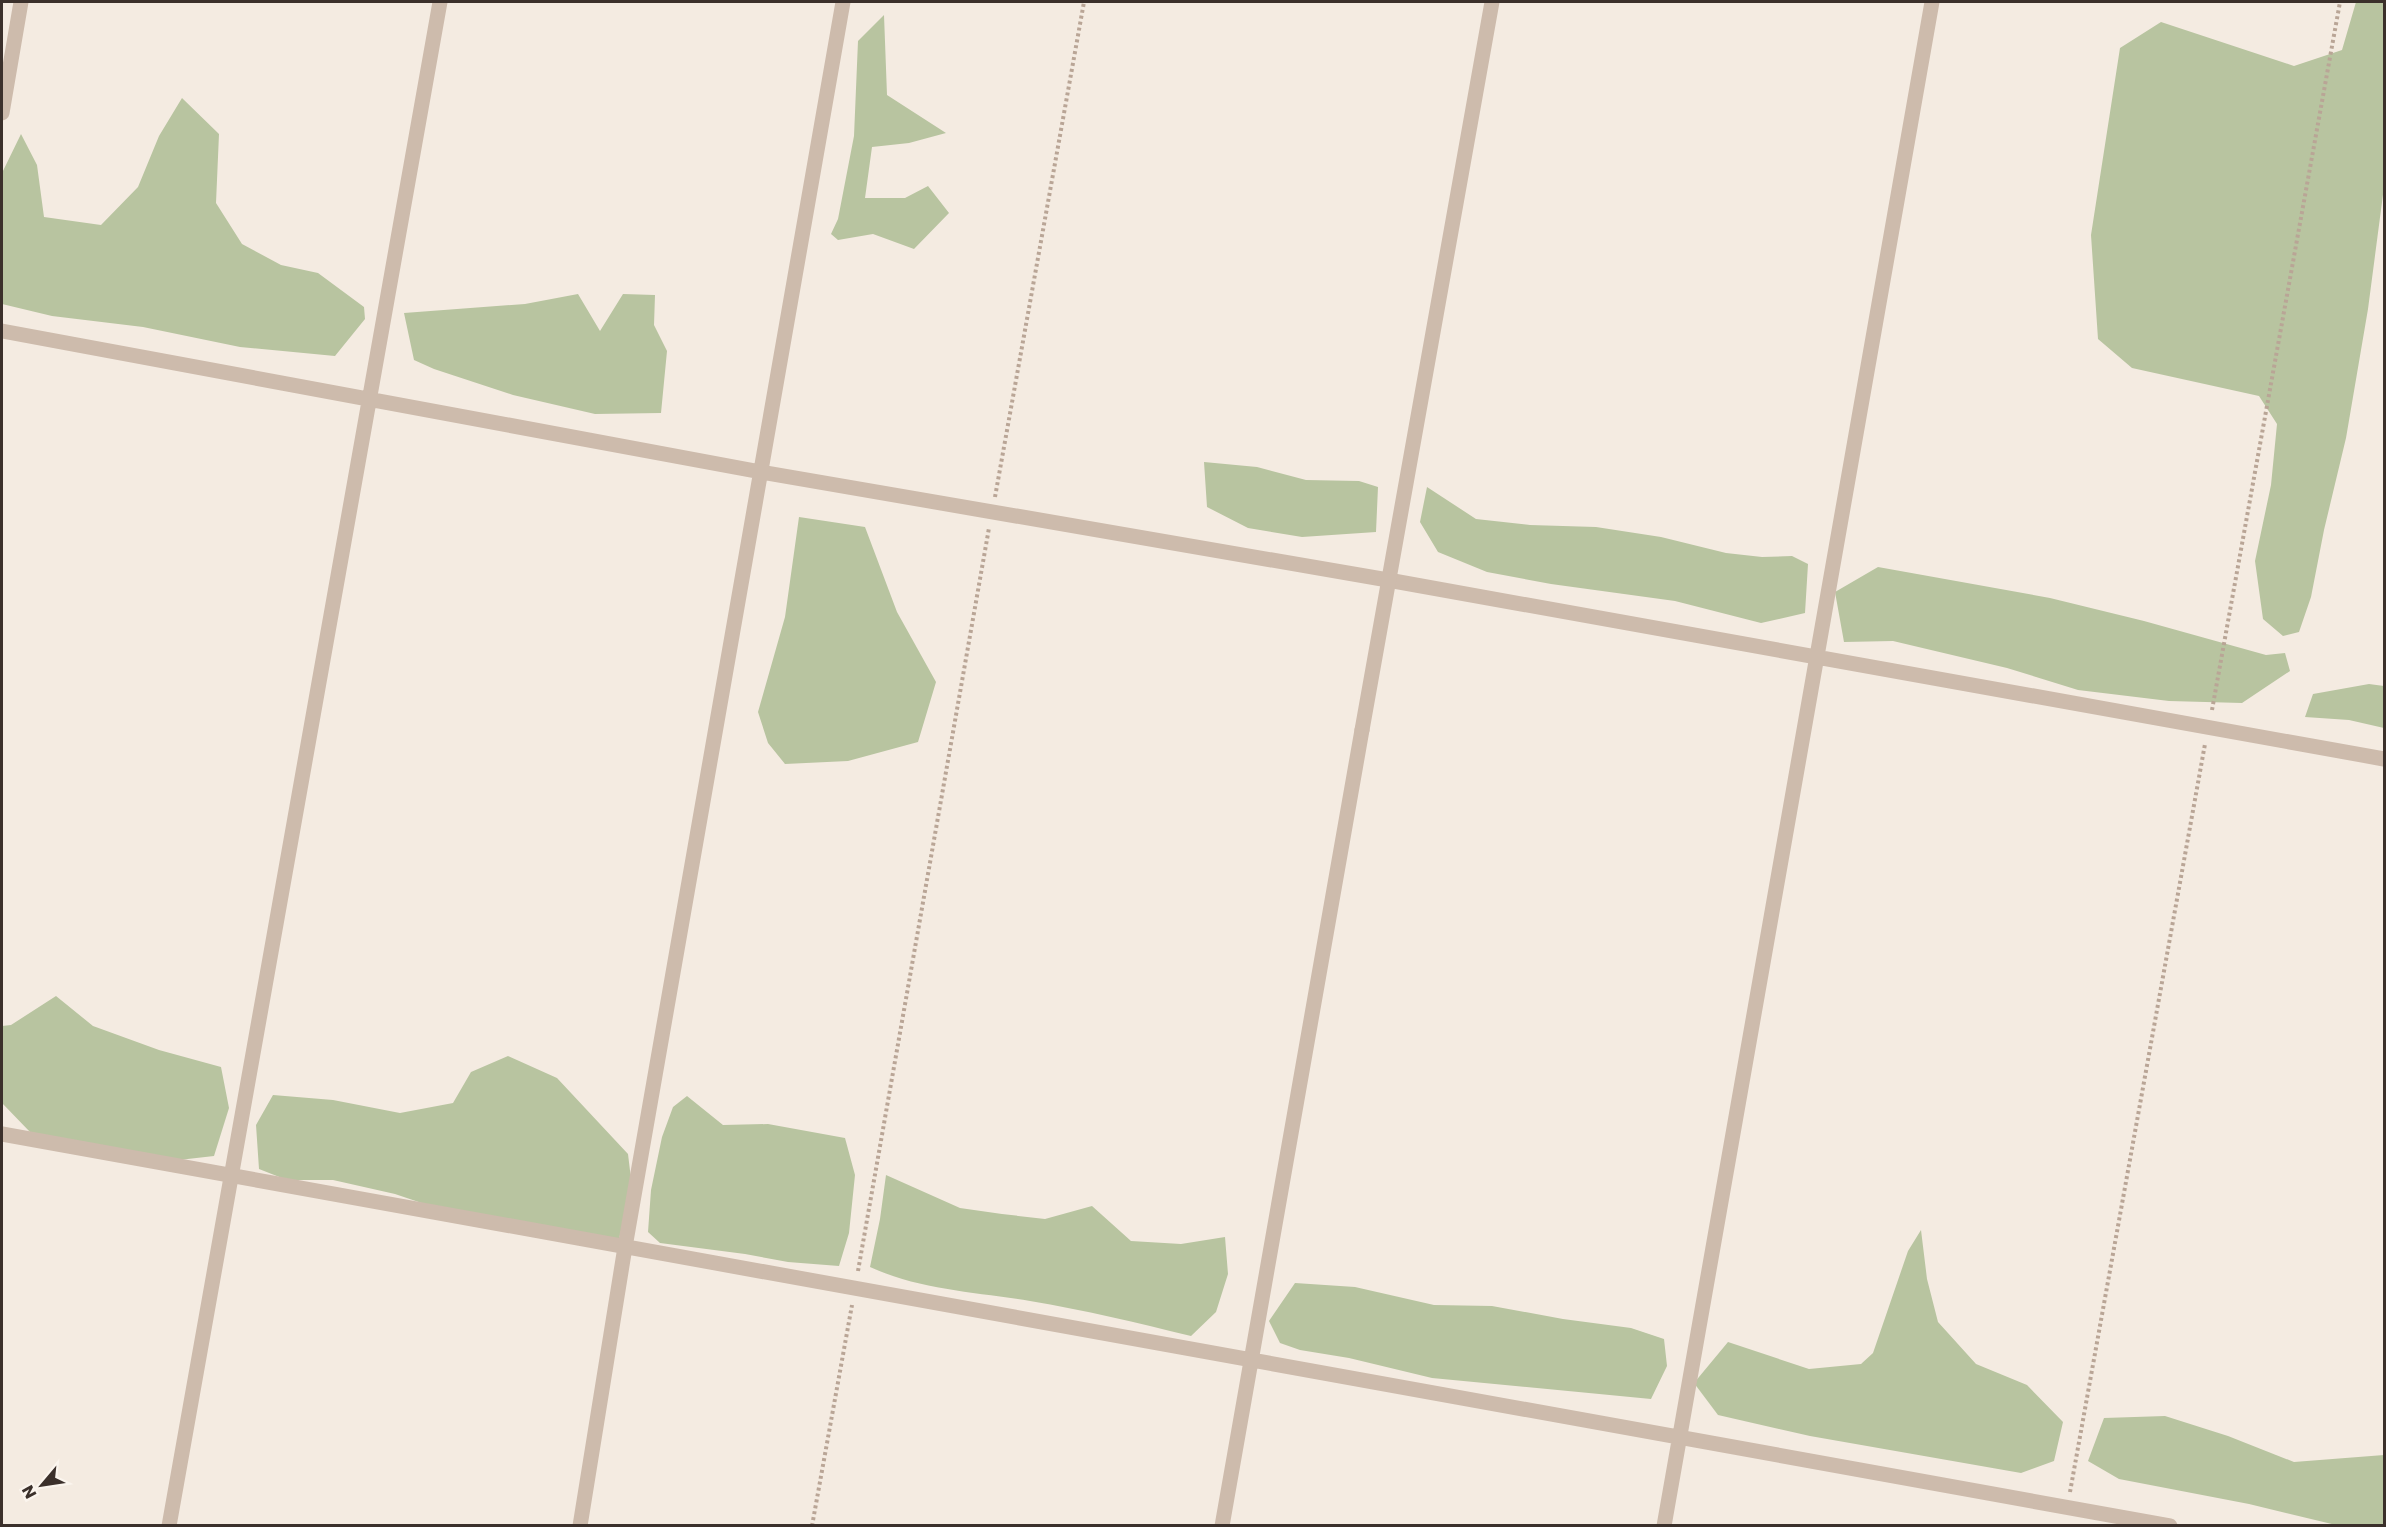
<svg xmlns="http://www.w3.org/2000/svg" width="2386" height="1527" viewBox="0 0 2386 1527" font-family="Poppins,sans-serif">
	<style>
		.green { fill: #b8c4a0 }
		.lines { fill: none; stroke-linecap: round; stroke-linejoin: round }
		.path { stroke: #b9a596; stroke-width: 4; stroke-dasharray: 3 3; stroke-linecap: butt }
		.minor { stroke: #cdbbac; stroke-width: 15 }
		.tertiary { stroke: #cdbbac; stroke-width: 15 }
	</style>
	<rect width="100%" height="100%" fill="#f4ebe1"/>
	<path class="green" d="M 2356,2 L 2384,2 L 2384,187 L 2368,309 L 2346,438 L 2324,530 L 2311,597 L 2299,632 L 2283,636 L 2263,619 L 2255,561 L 2271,485 L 2277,424 L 2259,396 L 2132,368 L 2098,339 L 2091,235 L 2120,48 L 2161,22 L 2294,66 L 2342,50 Z
		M 884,15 L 887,95 L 946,133 L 909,143 L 872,147 L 865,198 L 905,198 L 928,186 L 949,213 L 914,249 L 873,234 L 838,240 L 831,234 L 838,219 L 854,136 L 858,41 Z
		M 182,98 L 219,134 L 216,203 L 242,244 L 281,265 L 318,273 L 364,307 L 365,319 L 335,356 L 240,347 L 143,327 L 52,316 L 2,304 L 2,173 L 21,134 L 37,165 L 44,217 L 101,225 L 138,187 L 159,136 Z
		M 578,294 L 600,331 L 623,294 L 655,295 L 654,325 L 667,351 L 661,413 L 595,414 L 513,395 L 434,369 L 414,360 L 404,313 L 525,304 Z
		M 1204,462 L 1257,467 L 1306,480 L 1359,481 L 1378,487 L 1376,532 L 1302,537 L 1248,528 L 1207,507 Z
		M 1427,487 L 1476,519 L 1530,525 L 1596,527 L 1661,537 L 1726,553 L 1762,557 L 1792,556 L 1808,564 L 1805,613 L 1761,623 L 1675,601 L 1551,584 L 1487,572 L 1438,552 L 1420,522 Z
		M 799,517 L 865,527 L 897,612 L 936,682 L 918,742 L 848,761 L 785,764 L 768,743 L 758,712 L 785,617 Z
		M 1878,567 L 2050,598 L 2144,621 L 2266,655 L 2285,653 L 2290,671 L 2242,703 L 2169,701 L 2078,690 L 2007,668 L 1893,641 L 1844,642 L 1835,592 Z
		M 2369,684 L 2384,686 L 2384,728 L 2349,720 L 2305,717 L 2313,694 Z
		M 56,996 L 93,1026 L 159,1050 L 221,1067 L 229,1108 L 214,1156 L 170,1161 L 30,1132 L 2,1103 L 2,1026 L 11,1025 Z
		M 508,1056 L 557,1078 L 628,1154 L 632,1187 L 619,1239 L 469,1219 L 395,1194 L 333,1180 L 287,1180 L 259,1169 L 256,1125 L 273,1095 L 333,1100 L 400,1113 L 453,1103 L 471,1072 Z
		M 687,1096 L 723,1125 L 768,1124 L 845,1138 L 855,1175 L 849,1233 L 839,1266 L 788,1262 L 745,1254 L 660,1243 L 648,1232 L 651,1190 L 662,1137 L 673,1107 Z
		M 886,1175 L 960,1208 L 1002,1214 L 1045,1219 L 1092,1206 L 1131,1241 L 1181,1244 L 1225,1237 L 1228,1274 L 1216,1312 L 1191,1336 C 1138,1323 1084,1310 1030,1301 C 976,1292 920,1290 870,1267 L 880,1219 Z
		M 1921,1230 L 1927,1279 L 1938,1322 L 1976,1364 L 2027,1385 L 2063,1422 L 2054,1461 L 2021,1473 L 1810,1436 L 1718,1415 L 1694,1383 L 1728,1342 L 1809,1369 L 1861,1364 L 1873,1353 L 1908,1251 Z
		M 1295,1283 L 1355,1287 L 1434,1305 L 1492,1306 L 1563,1319 L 1631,1328 L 1664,1339 L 1667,1366 L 1651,1399 L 1432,1378 L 1349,1358 L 1300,1350 L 1280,1343 L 1269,1321 Z
		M 2165,1416 L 2228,1436 L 2294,1462 L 2384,1455 L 2384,1525 L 2336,1525 L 2249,1504 L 2119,1479 L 2088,1461 L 2104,1418 Z"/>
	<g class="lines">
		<path class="path" d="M 995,497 L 1084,2
			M 2212,710 L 2340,2
			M 858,1271 L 989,528
			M 2070,1492 L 2205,744
			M 812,1526 L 852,1305"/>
		<path class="minor" d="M 2,331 L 761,472 L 1388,580 L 2384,759
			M 2,1134 L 2170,1526
			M 169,1526 L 440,2
			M 580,1526 L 625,1247 L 843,2
			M 1222,1526 L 1362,730
			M 1664,1526 L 1932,2"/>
		<path class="tertiary" d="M 2,113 L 21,2
			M 1362,730 L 1492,2"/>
	</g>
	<rect width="2386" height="1527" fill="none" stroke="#3b302b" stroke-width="6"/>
	<g transform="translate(42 1485) rotate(241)" stroke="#fbf5ee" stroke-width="4.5" paint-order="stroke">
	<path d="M0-4.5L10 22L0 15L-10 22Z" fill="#3b302b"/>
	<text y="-9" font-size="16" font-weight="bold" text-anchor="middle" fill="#3b302b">N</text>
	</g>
</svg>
